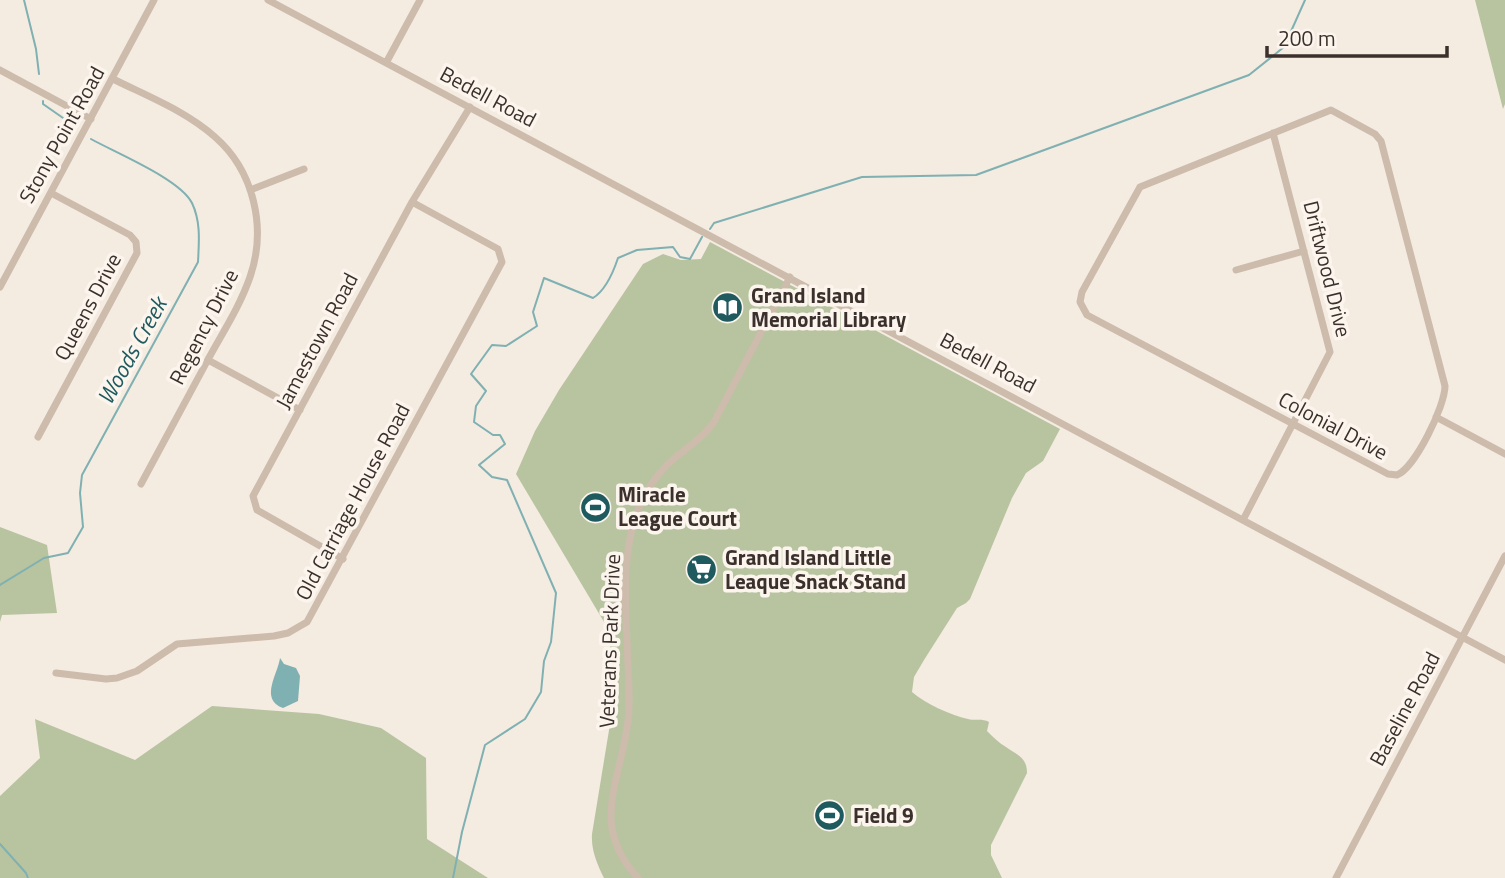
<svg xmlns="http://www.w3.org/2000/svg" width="1505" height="878" viewBox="0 0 1505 878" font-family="'Titillium Web',sans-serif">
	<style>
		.green { fill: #b8c4a0 }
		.water { fill: #7fb0b2 }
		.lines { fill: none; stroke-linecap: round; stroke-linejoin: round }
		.stream { stroke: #7fb0b2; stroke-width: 2 }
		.minor { stroke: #cdbbac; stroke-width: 7 }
		.labels { text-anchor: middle; stroke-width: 7; stroke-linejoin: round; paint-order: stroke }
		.street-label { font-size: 21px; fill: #3b302b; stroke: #fbf5ee }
		.poi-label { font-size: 21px; font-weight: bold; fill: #3b302b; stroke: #fbf5ee; text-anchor: start }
		.water-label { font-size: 23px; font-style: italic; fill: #1f5a5e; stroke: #fbf5ee }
	</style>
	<rect width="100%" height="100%" fill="#f4ebe1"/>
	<path class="green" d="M 1475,0 L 1505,0 L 1505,104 L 1503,109 Z
		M 710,242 L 1060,429 L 1043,461 L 1026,473 L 1012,498 L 970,599 L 966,603 L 957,608 L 924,660 L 914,677 L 912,692 C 926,704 950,715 968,719 C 976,721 982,718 989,722 L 987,731 C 993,737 999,743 1006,747 C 1017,755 1027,757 1027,773 L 991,845 L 991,855 L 1002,878 L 604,878 C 597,864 591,850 592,834 L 611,718 L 610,632 L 516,474 L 535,431 L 559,390 L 643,264 L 663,254 L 681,260 L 701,259 Z
		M 0,527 L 47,545 L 57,613 L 2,615 L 0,622 Z
		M 212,706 L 319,714 L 381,728 L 426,758 L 427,839 L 488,878 L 0,878 L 0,796 L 40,758 L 35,719 L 135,760 Z"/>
	<path class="water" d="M 280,658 L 284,664 L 296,668 L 300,676 L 298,701 L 283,708 C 259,699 278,674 280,658 Z"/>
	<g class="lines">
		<path class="stream" d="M 24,0 L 36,49 L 39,74
			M 43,101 L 43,104 L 76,127
			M 710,229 L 714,223 L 862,177 L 976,175 L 1249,75 L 1284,47 L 1305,0
			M 0,585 L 44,558 L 68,553 L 83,527 L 80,493 L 82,475 L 198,262 C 199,242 201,222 192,203 C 180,179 116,153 91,139
			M 0,844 L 26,873 L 28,878
			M 453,878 L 462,832 L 485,745 L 525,719 L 541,692 L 544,661 L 551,642 L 556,593 L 507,480 L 492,477 L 479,465 L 505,444 L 500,435 L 493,435 L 474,422 L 476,406 L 486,391 L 471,374 L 492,345 L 506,346 L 537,326 L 533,312 L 544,278 L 593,298 C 606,290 613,273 618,258 L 637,250 L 673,247 L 680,257 L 690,259 L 702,237"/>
		<path class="minor" d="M 268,0 L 1505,660
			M 386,63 L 420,0
			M 0,70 L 91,119
			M 113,79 C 147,96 186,111 215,137 C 254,171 267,228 250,277 C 239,309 219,338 204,367 C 183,406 162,445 141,484
			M 1331,110 L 1375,134 L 1381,141 L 1445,386 C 1445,406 1415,468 1397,475 L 1388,474 L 1087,315 L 1080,302 L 1082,292 L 1140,187 Z
			M 250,190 L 304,169
			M 1236,270 L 1304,251
			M 0,287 L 154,0
			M 208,360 L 300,410
			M 1436,417 L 1505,454
			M 38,437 L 137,253 L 136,242 L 130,235 L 51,193
			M 1243,520 L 1330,352 L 1273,133
			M 343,559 L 257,510 L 253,496 L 412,202 L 470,107
			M 56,673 L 106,679 L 117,678 L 137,671 L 177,644 L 274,636 L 288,633 L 307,622 L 502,262 L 498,249 L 412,202
			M 638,878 C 623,862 613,843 611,821 C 610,785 627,748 629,711 C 631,647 614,565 640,505 C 646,491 656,476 667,465 C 682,450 702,440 714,422 L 790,277
			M 1336,878 L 1505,556"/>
	</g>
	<defs>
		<symbol id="library-disc" viewBox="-11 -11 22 22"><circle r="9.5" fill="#1f5a5e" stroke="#fbf5ee"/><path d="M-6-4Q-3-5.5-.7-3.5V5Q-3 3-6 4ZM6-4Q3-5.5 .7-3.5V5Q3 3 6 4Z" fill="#fff"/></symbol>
		<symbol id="stadium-disc" viewBox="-11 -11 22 22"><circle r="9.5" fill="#1f5a5e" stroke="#fbf5ee"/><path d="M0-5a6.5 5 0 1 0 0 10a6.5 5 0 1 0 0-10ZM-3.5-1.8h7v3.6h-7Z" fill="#fff"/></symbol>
		<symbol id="supermarket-disc" viewBox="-11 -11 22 22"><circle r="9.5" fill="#1f5a5e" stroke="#fbf5ee"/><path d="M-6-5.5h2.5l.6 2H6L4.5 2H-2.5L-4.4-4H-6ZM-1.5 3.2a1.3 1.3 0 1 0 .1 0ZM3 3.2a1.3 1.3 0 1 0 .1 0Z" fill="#fff"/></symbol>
	</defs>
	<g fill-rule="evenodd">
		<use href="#library-disc" x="710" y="290" width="35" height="35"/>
		<use href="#stadium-disc" x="578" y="490" width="35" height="35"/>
		<use href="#supermarket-disc" x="684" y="552" width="35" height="35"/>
		<use href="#stadium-disc" x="812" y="798" width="35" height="35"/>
	</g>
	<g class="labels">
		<g class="street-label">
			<text transform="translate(488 97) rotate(28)" y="7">Bedell Road</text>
			<text transform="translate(62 135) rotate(-61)" y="7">Stony Point Road</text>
			<text transform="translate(1327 269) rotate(76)" y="7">Driftwood Drive</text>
			<text transform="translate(88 307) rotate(-62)" y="7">Queens Drive</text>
			<text transform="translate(204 327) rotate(-63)" y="7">Regency Drive</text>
			<text transform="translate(317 341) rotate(-62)" y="7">Jamestown Road</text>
			<text transform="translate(988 363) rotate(28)" y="7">Bedell Road</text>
			<text transform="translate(1333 426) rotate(28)" y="7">Colonial Drive</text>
			<text transform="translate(353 502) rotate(-62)" y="7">Old Carriage House Road</text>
			<text transform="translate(610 641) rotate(-88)" y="7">Veterans Park Drive</text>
			<text transform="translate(1405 709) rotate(-62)" y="7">Baseline Road</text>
		</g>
		<g class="poi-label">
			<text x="751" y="303">Grand Island<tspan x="751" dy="24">Memorial Library</tspan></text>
			<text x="618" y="502">Miracle<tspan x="618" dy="24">League Court</tspan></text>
			<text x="725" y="565">Grand Island Little<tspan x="725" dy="24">Leaque Snack Stand</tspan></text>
			<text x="853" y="823">Field 9</text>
		</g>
		<g class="water-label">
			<text transform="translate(132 351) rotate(-61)" y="8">Woods Creek</text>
		</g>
	</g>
	<path d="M1267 46v10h180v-10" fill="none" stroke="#3b302b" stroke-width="3.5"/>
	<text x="1278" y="46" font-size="21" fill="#3b302b" stroke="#fbf5ee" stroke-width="5" paint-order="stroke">200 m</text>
</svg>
